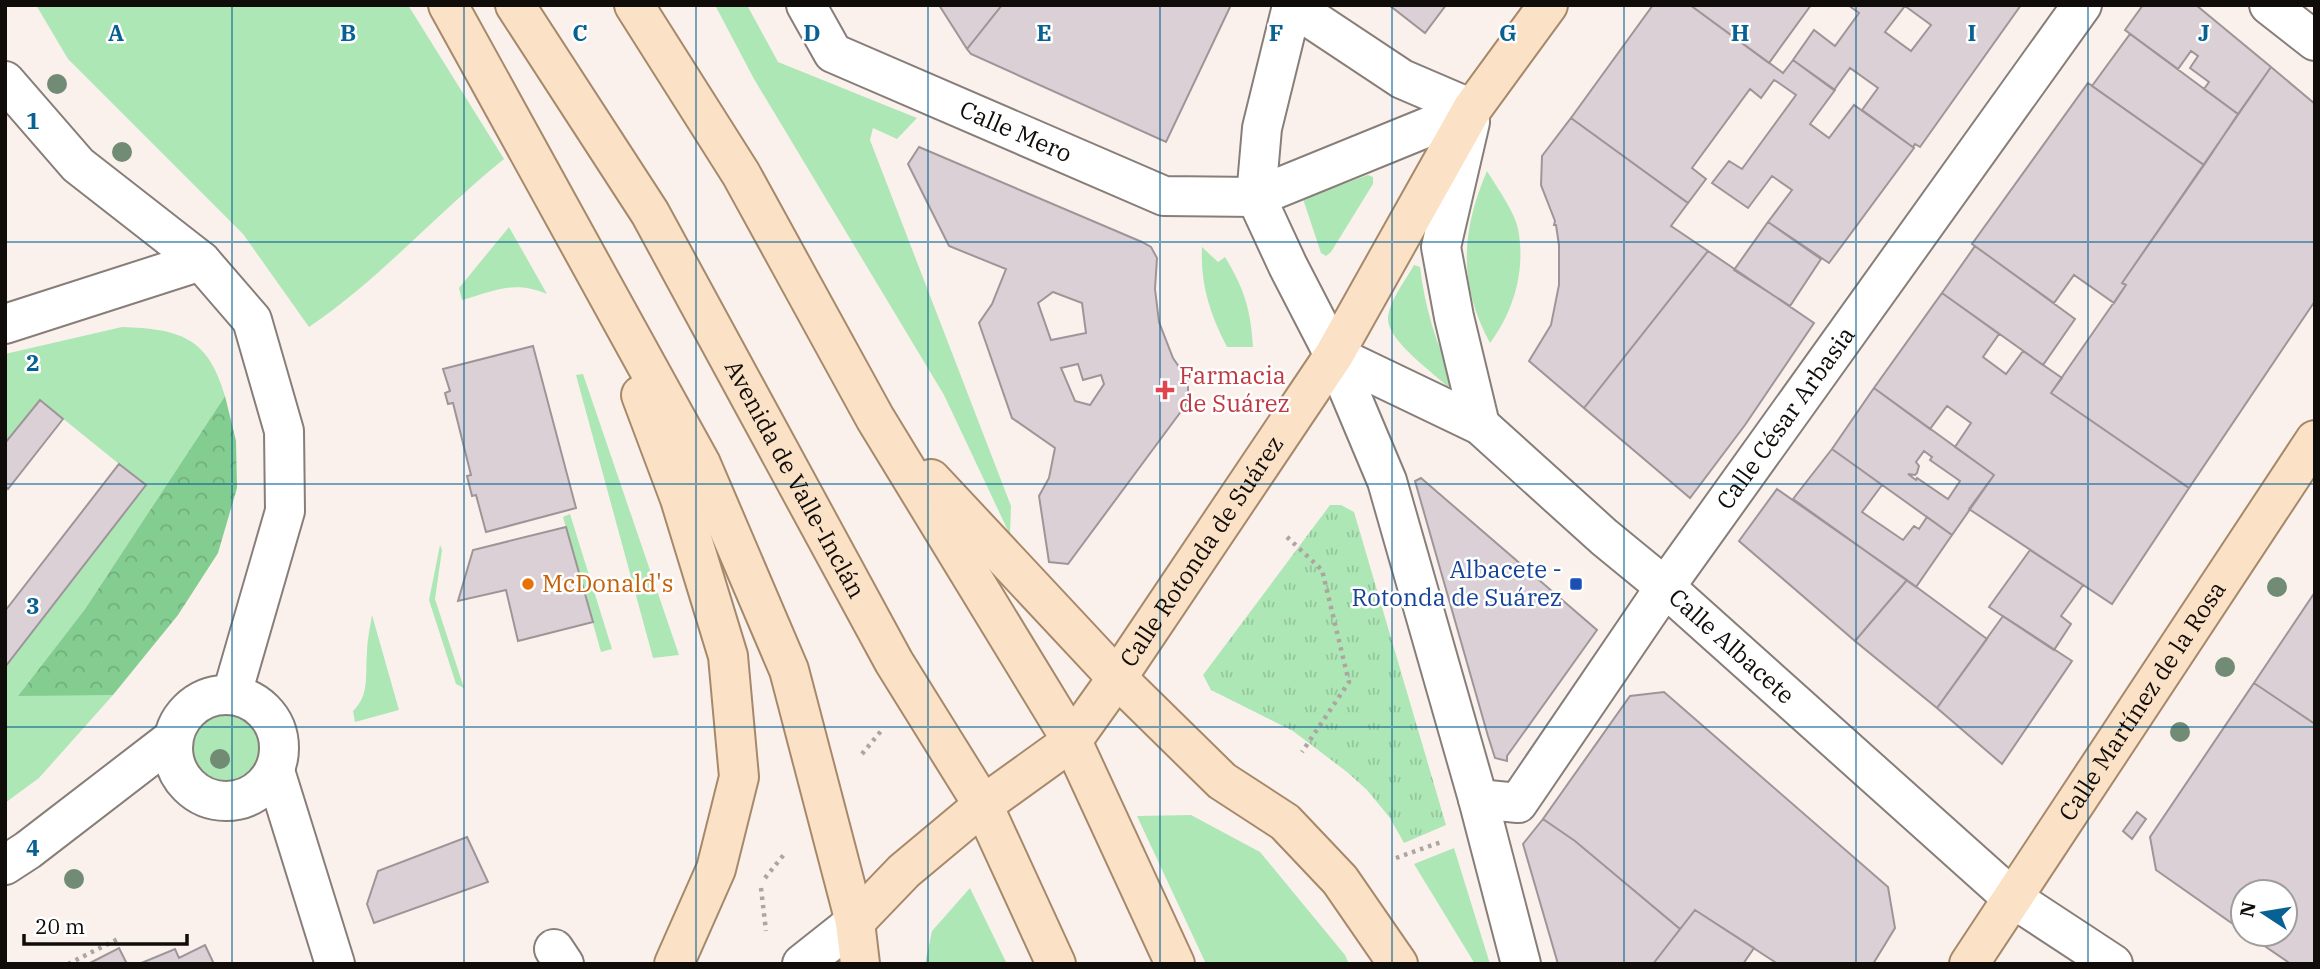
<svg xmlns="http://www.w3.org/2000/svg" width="2320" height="969" viewBox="0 0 2320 969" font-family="'IBM Plex Serif',serif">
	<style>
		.green { fill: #ade7b6 }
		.forest { fill: url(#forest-crowns) }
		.park { fill: url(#park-tufts) }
		.building { fill: #dbd0d5; stroke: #9e9599; stroke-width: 2; fill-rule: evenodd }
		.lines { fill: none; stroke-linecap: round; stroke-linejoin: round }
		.minor-casing { stroke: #877e7a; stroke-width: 42 }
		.major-casing { stroke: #a6896b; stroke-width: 42 }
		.path { stroke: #ada5a1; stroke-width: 4.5; stroke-dasharray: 3.5 5; stroke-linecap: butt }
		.minor { stroke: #fff; stroke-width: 38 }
		.major { stroke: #fbe1c5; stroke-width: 38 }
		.tree { fill: #718b74 }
		.grid { fill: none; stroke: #076192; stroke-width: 2; stroke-opacity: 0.55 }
		.health-dot { fill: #e0444e; stroke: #fff; stroke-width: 2.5 }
		.food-dot { fill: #e8710a; stroke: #fff; stroke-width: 2.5 }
		.transit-dot { fill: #1a4fb4; stroke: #fff; stroke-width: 2.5 }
		.labels { text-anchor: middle; stroke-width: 5; stroke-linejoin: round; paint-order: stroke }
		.street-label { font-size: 24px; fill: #0f0c0a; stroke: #fff }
		.health-label { font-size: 24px; fill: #be3a42; stroke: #fff; text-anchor: start }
		.transit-label { font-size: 24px; fill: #164399; stroke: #fff; text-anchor: end }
		.food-label { font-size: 24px; fill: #c56008; stroke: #fff; text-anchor: start }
		.grid-label { font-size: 23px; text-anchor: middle; font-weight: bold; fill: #076192; stroke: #fff; stroke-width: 5; stroke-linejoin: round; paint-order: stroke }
	</style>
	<defs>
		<pattern id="forest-crowns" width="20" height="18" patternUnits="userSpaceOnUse" patternTransform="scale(1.75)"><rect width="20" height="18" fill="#84cd90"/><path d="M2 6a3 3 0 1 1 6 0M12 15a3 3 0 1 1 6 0" fill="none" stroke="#71af7b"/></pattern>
		<pattern id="park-tufts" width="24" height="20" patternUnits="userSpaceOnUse" patternTransform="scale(1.75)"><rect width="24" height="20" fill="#ade7b6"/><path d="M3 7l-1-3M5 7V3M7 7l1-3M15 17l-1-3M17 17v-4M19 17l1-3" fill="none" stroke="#94c59b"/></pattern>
	</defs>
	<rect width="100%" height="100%" fill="#fbf1ec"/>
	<path class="green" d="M 36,5 L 408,5 L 504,159 C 437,213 380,279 309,327 L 243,234 L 68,59 Z
		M 715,5 L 747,5 L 778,62 L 917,118 L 897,139 L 873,128 L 870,140 L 1011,506 L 1010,535 L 944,395 L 754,79 Z
		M 1487,171 C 1496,186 1515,212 1518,229 C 1526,269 1514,311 1490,343 C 1458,283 1461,232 1487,171 Z
		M 1368,175 L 1373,177 L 1373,184 L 1331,252 L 1326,256 L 1321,253 L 1303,199 Z
		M 509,227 L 547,294 C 512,280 496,291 462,300 L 459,288 Z
		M 1202,247 L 1218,262 L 1225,257 C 1244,288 1251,310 1253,347 L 1227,347 C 1210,314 1200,284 1202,247 Z
		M 1414,265 L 1420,267 C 1425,308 1436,344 1454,381 L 1452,386 L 1447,386 C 1431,371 1389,341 1388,320 C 1388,302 1406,280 1414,265 Z
		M 122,327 C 180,329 208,337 225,396 L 85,609 L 19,695 L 113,695 L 39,778 L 5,803 L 5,667 L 145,485 L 40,400 L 5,443 L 5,354 Z
		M 583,374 L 679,655 L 653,658 L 576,375 Z
		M 570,514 L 612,649 L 601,652 L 563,517 Z
		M 440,545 L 442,550 L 435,599 L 464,688 L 456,684 L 429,600 Z
		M 372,615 L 399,710 L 355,722 L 353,711 C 370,695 365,675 367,653 C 367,641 370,628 372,615 Z
		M190 748a36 36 0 1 1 72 0a36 36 0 1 1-72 0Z
		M 1191,815 L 1260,852 L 1345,955 L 1349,964 L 1206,964 L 1137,816 Z
		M 1454,848 L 1490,964 L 1475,964 L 1414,864 Z
		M 970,888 L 1007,964 L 925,964 L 932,931 Z"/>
	<path class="forest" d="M 225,396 L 236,441 L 237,488 L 218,553 L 178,615 L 113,695 L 18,696 L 85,609 Z"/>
	<path class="park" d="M 1330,505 L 1341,505 L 1354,512 L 1446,825 L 1404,843 L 1390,818 L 1367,790 L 1347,772 L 1293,731 L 1211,690 L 1203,675 Z"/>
	<path class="building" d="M 939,5 L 1002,5 L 967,49 Z
		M 1002,5 L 1231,5 L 1166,142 L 971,54 L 967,49 Z
		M 1389,5 L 1446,5 L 1425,33 Z
		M 1653,5 L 1690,5 L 1783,73 L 1793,60 L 1835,90 L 1810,124 L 1829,138 L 1854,105 L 1914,148 L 1829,263 L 1768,222 L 1792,190 L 1772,176 L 1748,208 L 1712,183 L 1729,161 L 1742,169 L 1796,95 L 1776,81 L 1774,80 L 1761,98 L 1750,89 L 1692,168 L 1706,179 L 1688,203 L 1571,118 Z
		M 1690,5 L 1811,5 L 1769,63 Z
		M 1848,5 L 2021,5 L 1920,147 L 1915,144 L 1913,147 L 1910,145 L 1862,110 L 1878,88 L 1850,68 L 1834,90 L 1793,60 L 1814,30 L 1835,46 L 1859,13 ZM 1905,6 L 1931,25 L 1911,51 L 1885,32 Z
		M 2143,5 L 2196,5 L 2271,67 L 2238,114 L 2204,89 L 2209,82 L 2190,68 L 2198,56 L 2191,51 L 2178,69 L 2125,30 Z
		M 2130,34 L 2238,114 L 2204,165 L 2092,86 Z
		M 2271,67 L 2315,104 L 2315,301 L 2189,488 L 2051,393 L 2126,285 L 2122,283 Z
		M 2088,83 L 2204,165 L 2122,283 L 2126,285 L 2114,303 L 2074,275 L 2054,303 L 1972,244 Z
		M 1571,118 L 1688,203 L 1671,226 L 1708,251 L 1584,408 L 1529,361 L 1551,325 L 1559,285 L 1559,245 L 1556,225 L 1554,225 L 1555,221 L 1541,185 L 1542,156 Z
		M 919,147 L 1142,242 L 1151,247 L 1157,258 L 1155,289 L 1159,322 L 1173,358 L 1188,380 L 1188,402 L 1068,564 L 1049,562 L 1039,496 L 1049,478 L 1055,448 L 1012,418 L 979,323 L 992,304 L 1006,269 L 949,246 L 908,164 ZM 1053,292 L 1082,303 L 1086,333 L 1051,340 L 1038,303 ZM 1078,364 L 1083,380 L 1101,375 L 1104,384 L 1090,405 L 1075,401 L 1061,368 Z
		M 1768,222 L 1821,259 L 1790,306 L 1734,270 Z
		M 1975,246 L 2075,319 L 2043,365 L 1942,293 Z
		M 1708,251 L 1814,323 L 1745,425 L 1690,498 L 1584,408 Z
		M 1942,293 L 1999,334 L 1983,357 L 2006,374 L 2023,351 L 2062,378 L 2051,393 L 2189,488 L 2112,604 L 1969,509 L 1994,475 L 1955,447 L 1971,423 L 1947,406 L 1930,429 L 1874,388 Z
		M 533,346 L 576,508 L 486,532 L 476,495 L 472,496 L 467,476 L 471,475 L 453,403 L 448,404 L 445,393 L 450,391 L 443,369 Z
		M 1874,388 L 1994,475 L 1952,535 L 1832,449 ZM 1924,451 L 1932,457 L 1930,460 L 1960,481 L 1948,499 L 1917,478 L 1916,480 L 1908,474 L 1915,475 L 1917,473 L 1919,466 L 1916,462 Z
		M 40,400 L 63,419 L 8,489 L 5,486 L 5,443 Z
		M 1832,449 L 1882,485 L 1862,512 L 1903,540 L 1914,526 L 1919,529 L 1927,517 L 1952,535 L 1916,587 L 1793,499 Z
		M 119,464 L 146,485 L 5,667 L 5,611 Z
		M 1421,478 L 1597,630 L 1507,756 L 1507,761 L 1495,758 L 1488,736 L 1415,481 Z
		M 1777,489 L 1907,580 L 1855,641 L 1739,541 Z
		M 566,527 L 593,622 L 518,641 L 506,590 L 458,601 L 473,550 Z
		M 2030,550 L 2083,585 L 2061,616 L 2071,624 L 2054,650 L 1989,607 Z
		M 1907,580 L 1987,639 L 1937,708 L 1855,641 Z
		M 2315,592 L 2315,724 L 2254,683 Z
		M 2003,616 L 2072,661 L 2002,764 L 1937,708 Z
		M 2254,683 L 2315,724 L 2315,964 L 2291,964 L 2247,934 L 2285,934 L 2285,892 L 2243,892 L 2243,931 L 2156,870 L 2150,837 Z
		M 1664,692 L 1888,887 L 1895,928 L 1873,964 L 1778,964 L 1695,910 L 1680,929 L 1575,841 L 1543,819 L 1630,696 Z
		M 2137,812 L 2146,819 L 2132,839 L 2123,831 Z
		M 1543,819 L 1575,841 L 1680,929 L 1653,964 L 1558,964 L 1523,844 Z
		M 467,837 L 488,882 L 374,923 L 367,904 L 378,871 Z
		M 1695,910 L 1754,948 L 1743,964 L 1653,964 Z
		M 205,945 L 214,964 L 139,964 L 175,949 L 179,958 Z
		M 119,948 L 127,964 L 88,964 Z"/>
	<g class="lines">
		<defs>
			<g id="minor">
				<path id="s1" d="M 806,5 L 833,53 L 1164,196 L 1256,197 L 1472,109"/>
				<path d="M 2269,5 L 2315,41"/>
				<path d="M 1292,6 L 1262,128 L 1256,197 L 1288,266 L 1334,355 L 1387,481 L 1478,799 L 1521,964"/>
				<path d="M 1292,6 L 1402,79 L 1472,109"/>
				<path d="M 5,81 L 78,165 L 201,261 L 252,320 L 284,431 L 285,511 L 232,694"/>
				<path d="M 1470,122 L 1441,247 L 1454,317 L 1480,425"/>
				<path d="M 5,324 L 201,261"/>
				<path id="s2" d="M 1334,355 L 1480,425 L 1604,537 L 1665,587 L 2011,897 L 2113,964"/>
				<circle cx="226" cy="748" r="53"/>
				<path d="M 275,771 L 335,964"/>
				<path id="s3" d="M 1478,799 L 1518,803 L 1665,587 L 2082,5"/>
				<path d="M 5,865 L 28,850 L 171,740"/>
				<path d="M 554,949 L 564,964"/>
				<path d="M 802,964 L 855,922"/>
			</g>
			<g id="major">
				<path d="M 448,5 L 701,464 L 789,670 L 855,922 L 860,964"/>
				<path id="s4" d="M 515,5 L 650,213 L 894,662 L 983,805 L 1056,964"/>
				<path d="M 634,5 L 741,174 L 875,418 L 1072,741 L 1175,964"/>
				<path d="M 641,395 L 680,499 L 728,656 L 739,777 L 716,869 L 674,964"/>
				<path d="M 931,479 L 1117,678 L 1222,781 L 1285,822 L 1340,880 L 1398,964"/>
				<path id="s5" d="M 855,922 L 904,871 L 983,805 L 1072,741 L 1117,678 L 1334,355 L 1472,109 L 1548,5"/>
				<path id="s6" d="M 1969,964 L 2315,440"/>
			</g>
		</defs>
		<use href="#minor" class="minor-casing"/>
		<use href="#major" class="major-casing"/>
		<path class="path" d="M 1287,537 L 1322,570 L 1349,682 L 1302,752
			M 862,754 L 881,731
			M 1396,858 L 1441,842
			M 765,878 L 786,852
			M 761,888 L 766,931
			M 68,964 L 120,938"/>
		<use href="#minor" class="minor"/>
		<use href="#major" class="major"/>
	</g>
	<g class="tree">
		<circle cx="57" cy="84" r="10"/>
		<circle cx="122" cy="152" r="10"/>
		<circle cx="2277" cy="587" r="10"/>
		<circle cx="2225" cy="667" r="10"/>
		<circle cx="2180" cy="732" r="10"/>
		<circle cx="220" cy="759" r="10"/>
		<circle cx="74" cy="879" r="10"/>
	</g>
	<path class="grid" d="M 232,5 L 232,964M 464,5 L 464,964M 696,5 L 696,964M 928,5 L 928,964M 1160,5 L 1160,964M 1392,5 L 1392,964M 1624,5 L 1624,964M 1856,5 L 1856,964M 2088,5 L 2088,964M 5,242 L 2315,242M 5,484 L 2315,484M 5,727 L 2315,727"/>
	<path class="health-dot" d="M1161.5 379.5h7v7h7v7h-7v7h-7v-7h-7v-7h7z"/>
	<circle class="food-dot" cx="528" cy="584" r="7"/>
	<rect class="transit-dot" x="1569" y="577" width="14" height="14" rx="3.5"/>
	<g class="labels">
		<g class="street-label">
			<text dy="8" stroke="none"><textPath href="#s1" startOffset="254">Calle Mero</textPath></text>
			<text dy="8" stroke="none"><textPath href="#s3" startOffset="509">Calle César Arbasia</textPath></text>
			<text dy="8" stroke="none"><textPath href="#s4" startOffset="551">Avenida de Valle-Inclán</textPath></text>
			<text dy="8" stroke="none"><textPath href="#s5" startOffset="513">Calle Rotonda de Suárez</textPath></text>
			<text dy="8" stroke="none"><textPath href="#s2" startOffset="497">Calle Albacete</textPath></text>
			<text dy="8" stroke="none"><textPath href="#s6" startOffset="315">Calle Martínez de la Rosa</textPath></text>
		</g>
		<g class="health-label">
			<text x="1179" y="384">Farmacia<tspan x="1179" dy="28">de Suárez</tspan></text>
		</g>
		<g class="transit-label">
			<text x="1562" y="578">Albacete -<tspan x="1562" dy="28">Rotonda de Suárez</tspan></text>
		</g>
		<g class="food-label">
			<text x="542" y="592">McDonald's</text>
		</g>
	</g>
	<g class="grid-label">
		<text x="116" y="41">A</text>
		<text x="348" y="41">B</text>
		<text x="580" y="41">C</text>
		<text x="812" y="41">D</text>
		<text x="1044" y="41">E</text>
		<text x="1276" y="41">F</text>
		<text x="1508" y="41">G</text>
		<text x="1740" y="41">H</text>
		<text x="1972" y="41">I</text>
		<text x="2204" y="41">J</text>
		<text x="33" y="129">1</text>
		<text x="33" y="371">2</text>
		<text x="33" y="614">3</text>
		<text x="33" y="856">4</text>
	</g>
	<rect width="2320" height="969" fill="none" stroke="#0f0c0a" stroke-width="14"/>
	<g transform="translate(2264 913) rotate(282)"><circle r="33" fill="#ffffff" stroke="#9f9e9d" stroke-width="2"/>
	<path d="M0-5L12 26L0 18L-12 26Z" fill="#076192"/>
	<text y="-10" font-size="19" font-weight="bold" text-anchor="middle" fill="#0f0c0a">N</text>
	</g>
	<path d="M24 934v10h163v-10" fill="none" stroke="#0f0c0a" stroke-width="3.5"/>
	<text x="35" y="934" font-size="21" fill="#0f0c0a" stroke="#ffffff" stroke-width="5" paint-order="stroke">20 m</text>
</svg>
